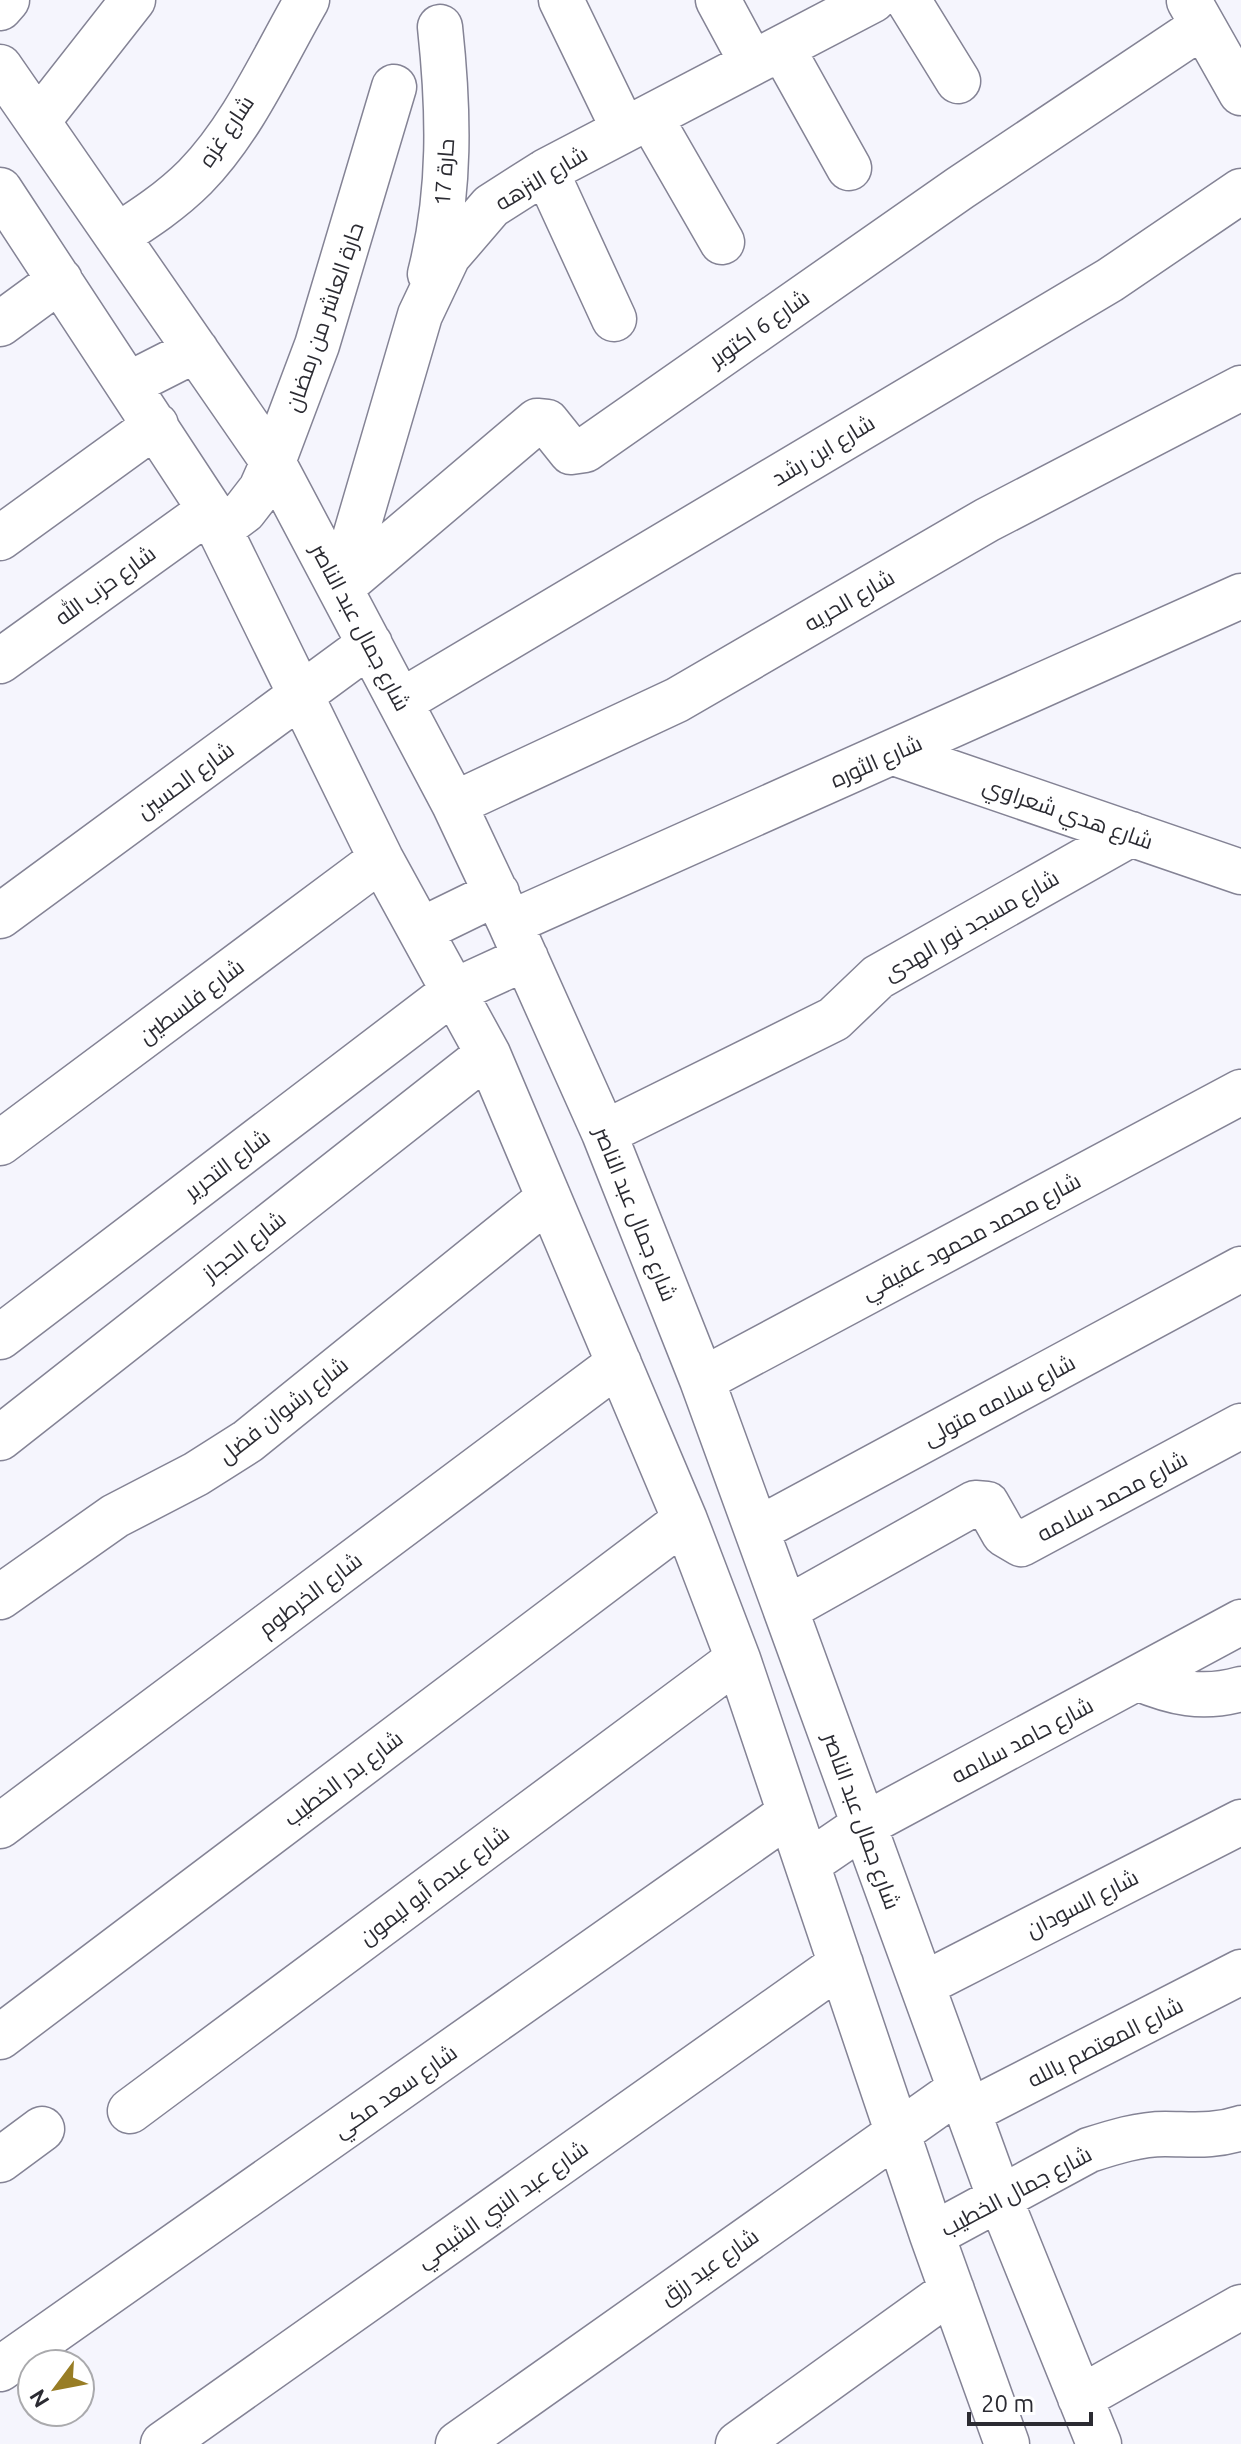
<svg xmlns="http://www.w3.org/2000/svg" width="1241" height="2444" viewBox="0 0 1241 2444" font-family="Ubuntu,Cairo,sans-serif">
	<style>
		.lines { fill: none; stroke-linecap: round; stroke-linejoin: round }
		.minor-casing { stroke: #848395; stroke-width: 47 }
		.minor { stroke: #fff; stroke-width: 44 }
		.labels { text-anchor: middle; stroke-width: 6; stroke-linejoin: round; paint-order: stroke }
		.street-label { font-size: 22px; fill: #2b2b32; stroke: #fff }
	</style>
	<rect width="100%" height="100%" fill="#f5f5fd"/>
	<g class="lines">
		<defs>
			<path id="minor" d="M 561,0 L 624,130
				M 718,0 L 752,63
				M 908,0 L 958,81
				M 1189,1 L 1241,93
				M 0,8 L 7,0
				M 782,48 L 849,168
				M 0,67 L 273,462 L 454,804 L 510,923 L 604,1133 L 702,1380 L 1000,2199 L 1099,2444
				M 650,117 L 722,242
				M 38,121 L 133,0
				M 546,171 L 614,319
				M 0,190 L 210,510 L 381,859 L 488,1054 L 685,1520 L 738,1659 L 932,2235 L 1007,2444
				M 117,236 C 145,218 171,201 195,177 C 243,128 273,59 307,0
				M 430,274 C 451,192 449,111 440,27
				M 0,324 L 60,280
				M 129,384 L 196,350
				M 220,529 L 244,511 L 261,489 L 273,462 L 317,345 L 394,87
				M 0,538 L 156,425
				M 340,588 L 537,421 L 547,422 L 571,452 L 585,450 L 960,188 L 1201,27
				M 340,588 L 420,315 L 448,256 L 491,206 L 546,171 L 873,0
				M 0,661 L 210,510
				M 400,702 L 1110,280 L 1241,191
				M 894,753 L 1241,872
				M 454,804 L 677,700 L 987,520 L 1241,388
				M 0,916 L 370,644
				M 510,923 L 1241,596
				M 421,930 L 497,893
				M 604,1133 L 834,1019 L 878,977 L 1131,834
				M 0,1143 L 381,859
				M 0,1337 L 454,991 L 526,958
				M 702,1380 L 1241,1092
				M 0,1438 L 488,1054
				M 757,1530 L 1241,1269
				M 0,1597 L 115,1516 L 196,1474 L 248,1441 L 549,1198
				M 786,1609 L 975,1503 L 987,1504 L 1004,1534 L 1021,1544 L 1241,1426
				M 1137,1678 C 1173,1693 1202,1700 1241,1689
				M 0,1826 L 619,1363
				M 807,1864 L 864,1825 L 1241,1622
				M 922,1985 L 1241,1822
				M 0,2037 L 685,1520
				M 130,2111 L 738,1659
				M 968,2112 L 1241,1972
				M 0,2160 L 42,2129
				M 932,2235 L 1089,2150 C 1114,2142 1139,2134 1165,2134 C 1192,2134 1214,2137 1241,2128
				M 0,2369 L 790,1813
				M 1080,2398 L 1241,2307
				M 163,2444 L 841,1964
				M 458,2444 L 960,2089
				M 738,2444 L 952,2290"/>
		</defs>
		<use href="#minor" class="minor-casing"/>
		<use href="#minor" class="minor"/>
	</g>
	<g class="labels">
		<g class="street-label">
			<text transform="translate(226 131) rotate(-56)" y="8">شارع غزه</text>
			<text transform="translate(444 172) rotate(-86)" y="8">حارة 17</text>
			<text transform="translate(541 178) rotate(-31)" y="8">شارع النزهه</text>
			<text transform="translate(324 317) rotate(-71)" y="8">حارة العاشر من رمضان</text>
			<text transform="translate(759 328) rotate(-35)" y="8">شارع 6 اكتوبر</text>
			<text transform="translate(823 450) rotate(-31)" y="8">شارع ابن رشد</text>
			<text transform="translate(105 585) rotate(-36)" y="8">شارع حزب الله</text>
			<text transform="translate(849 600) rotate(-30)" y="8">شارع الحريه</text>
			<text transform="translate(361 627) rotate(62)" y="8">شارع جمال عبد الناصر</text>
			<text transform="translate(876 761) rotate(-24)" y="8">شارع الثوره</text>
			<text transform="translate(185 780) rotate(-36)" y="8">شارع الحسين</text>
			<text transform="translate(1068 813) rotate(19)" y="8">شارع هدي شعراوي</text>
			<text transform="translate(971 925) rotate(-30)" y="8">شارع مسجد نور الهدى</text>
			<text transform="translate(191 1001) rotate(-37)" y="8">شارع فلسطين</text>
			<text transform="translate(227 1164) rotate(-37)" y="8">شارع التحرير</text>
			<text transform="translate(636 1214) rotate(68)" y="8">شارع جمال عبد الناصر</text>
			<text transform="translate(971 1236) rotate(-28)" y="8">شارع محمد محمود عفيفي</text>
			<text transform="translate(244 1246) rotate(-38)" y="8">شارع الحجاز</text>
			<text transform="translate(999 1400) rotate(-28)" y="8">شارع سلامه متولى</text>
			<text transform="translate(283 1410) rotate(-38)" y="8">شارع رشوان فضل</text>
			<text transform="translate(1112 1496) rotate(-28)" y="8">شارع محمد سلامه</text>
			<text transform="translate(310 1594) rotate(-37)" y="8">شارع الخرطوم</text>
			<text transform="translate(1022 1740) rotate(-28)" y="8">شارع حامد سلامه</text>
			<text transform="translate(343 1778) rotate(-37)" y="8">شارع بدر الخطيب</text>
			<text transform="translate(862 1821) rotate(70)" y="8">شارع جمال عبد الناصر</text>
			<text transform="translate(434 1885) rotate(-37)" y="8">شارع عبده أبو ليمون</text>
			<text transform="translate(1082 1903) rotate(-27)" y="8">شارع السودان</text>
			<text transform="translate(1105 2042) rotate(-27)" y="8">شارع المعتصم بالله</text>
			<text transform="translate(395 2091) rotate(-35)" y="8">شارع سعد مكي</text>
			<text transform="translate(1016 2191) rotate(-28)" y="8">شارع جمال الخطيب</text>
			<text transform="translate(502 2204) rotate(-35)" y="8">شارع عبد النبي الشيمي</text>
			<text transform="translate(709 2266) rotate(-35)" y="8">شارع عيد رزق</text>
		</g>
	</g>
	<g transform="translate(56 2388) rotate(238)"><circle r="38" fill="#ffffff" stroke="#aaaaad" stroke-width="2"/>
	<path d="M0-6L14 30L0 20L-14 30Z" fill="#987d25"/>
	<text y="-12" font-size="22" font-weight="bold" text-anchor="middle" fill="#2b2b32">N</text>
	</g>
	<path d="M969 2412v12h122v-12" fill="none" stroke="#2b2b32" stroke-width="4"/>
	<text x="981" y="2412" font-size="24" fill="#2b2b32" stroke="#ffffff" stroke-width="6" paint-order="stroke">20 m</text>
</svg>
